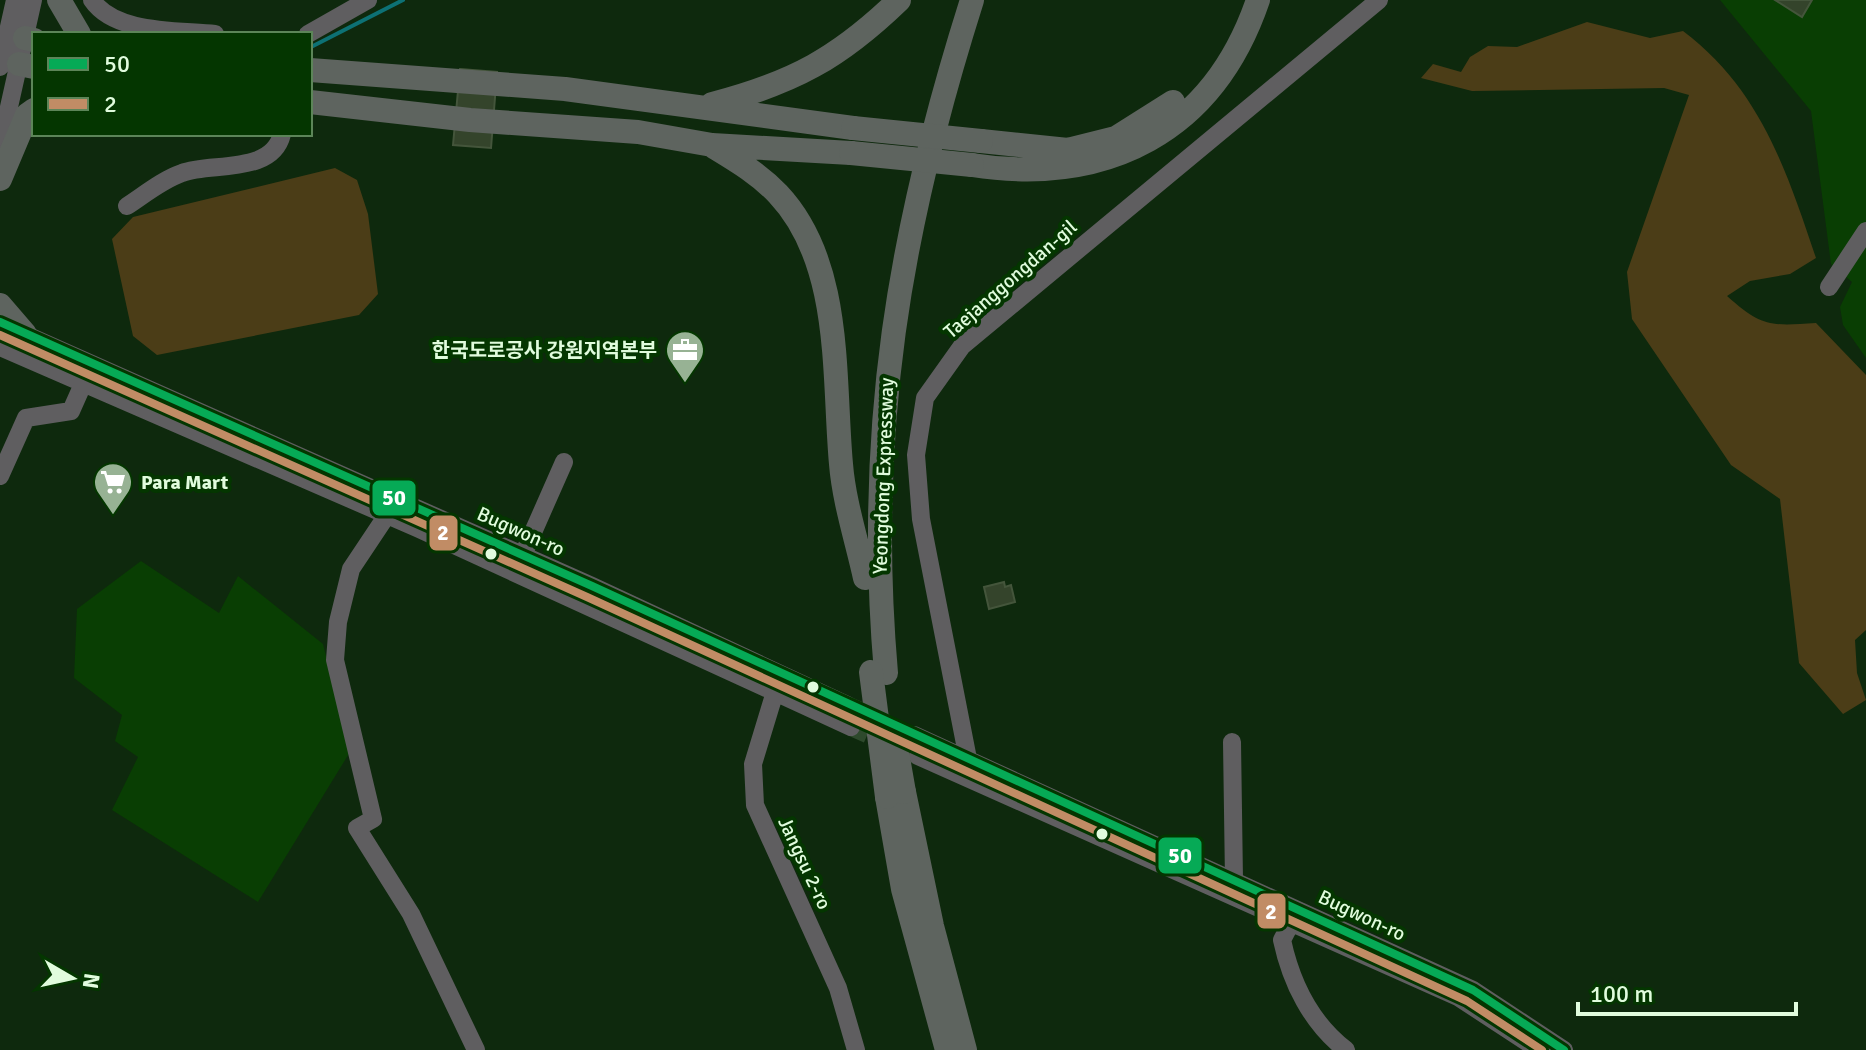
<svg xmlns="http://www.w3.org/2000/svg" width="1866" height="1050" viewBox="0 0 1866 1050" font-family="Signika,'Noto Sans KR',sans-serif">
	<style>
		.built { fill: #093e03 }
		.green { fill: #4b3d17 }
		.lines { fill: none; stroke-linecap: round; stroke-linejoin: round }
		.stream { stroke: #0d7174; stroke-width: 4 }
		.building { fill: #34442b; stroke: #44553b; stroke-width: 2 }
		.minor-tunnel { stroke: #2e492c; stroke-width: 18; stroke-dasharray: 18 9; stroke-linecap: butt }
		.minor { stroke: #5f5e60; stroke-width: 18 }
		.highway { stroke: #5e645f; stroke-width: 24 }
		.highway-bridge { stroke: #5e645f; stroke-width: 24 }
		.bus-1-casing { stroke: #043600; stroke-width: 14 }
		.bus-2-casing { stroke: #043600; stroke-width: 14 }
		.bus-1 { stroke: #06aa56; stroke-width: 8 }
		.bus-2 { stroke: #c18c65; stroke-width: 8 }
		.bus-dot { fill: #e1fcdd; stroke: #043600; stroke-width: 3 }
		.labels { text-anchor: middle; stroke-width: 8; stroke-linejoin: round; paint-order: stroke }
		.street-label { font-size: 20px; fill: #e1fcdd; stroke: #043600 }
		.poi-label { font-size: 20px; font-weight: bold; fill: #e1fcdd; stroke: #043600; text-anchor: end }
		.line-badge { stroke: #043600; stroke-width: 3 }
		.badge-label { font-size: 22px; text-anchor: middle; font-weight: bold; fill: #fff }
	</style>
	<rect width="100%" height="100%" fill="#0e290d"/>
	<path class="built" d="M 1720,0 L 1866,0 L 1866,358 L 1843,325 L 1840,307 L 1852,282 L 1831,264 L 1811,111 Z
		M 141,561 L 219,613 L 238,576 L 323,644 L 350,752 L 258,902 L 112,810 L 138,757 L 115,741 L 122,715 L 74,678 L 77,609 Z"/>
	<path class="green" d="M 1587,22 L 1650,38 L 1683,31 C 1760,89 1786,169 1816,258 L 1790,274 L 1750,281 L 1727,296 C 1762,327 1770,326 1816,323 L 1866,375 L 1866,630 L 1855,640 L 1857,673 L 1866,700 L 1843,714 L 1799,663 L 1780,499 L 1731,465 L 1632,319 L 1627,272 L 1689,95 L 1664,88 L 1472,91 L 1421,78 L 1433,64 L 1461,72 L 1470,57 L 1488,46 L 1517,47 Z
		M 335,168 L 357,180 L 368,214 L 378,294 L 359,315 L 157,355 L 133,336 L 112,239 L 133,217 Z"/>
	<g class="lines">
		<path class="stream" d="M 311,47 L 403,0"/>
	</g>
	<path class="building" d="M 1775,0 L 1812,0 L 1802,17 Z
		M 460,69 L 497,72 L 491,148 L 453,145 Z
		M 1004,582 L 1005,587 L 1011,585 L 1015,602 L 989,609 L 984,587 Z"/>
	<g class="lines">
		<path class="minor-tunnel" d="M 847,705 L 886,723
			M 851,727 L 918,756"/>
		<path class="minor" d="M 92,0 C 115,34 178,30 215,34
			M 308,34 L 368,0
			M 0,67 L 15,0
			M 0,147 L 33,0
			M 127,206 C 144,195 162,180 182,173 C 211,162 272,175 282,134
			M 1829,287 L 1866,231
			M 13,329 L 592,586 L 847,705
			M 0,347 L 417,528 L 851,727
			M 0,476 L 26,418 L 71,411 L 83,384
			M 387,515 L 351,569 L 338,622 L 335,660 L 373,819 L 357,828 L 411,914 L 476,1050
			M 519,564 L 564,462
			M 778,682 L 753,764 L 755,805 L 838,988 L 856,1050
			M 914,735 L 1473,990 L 1564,1050
			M 918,756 L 1458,997 L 1539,1050
			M 968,759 L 921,519 L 916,455 L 925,398 L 962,346 L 1379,0
			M 1230,891 L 1234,880 L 1232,742
			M 1292,921 L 1282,940 C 1291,982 1311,1023 1346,1050"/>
		<path class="highway" d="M 59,0 L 79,34
			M 25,38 L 34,40
			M 19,64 L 34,67
			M 310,70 L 565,89 L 853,128
			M 310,102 L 470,120 L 638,132 L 712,145 L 851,153
			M 712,104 C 793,83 839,58 899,0
			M 981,141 L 1068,150 L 1116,138 L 1173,102
			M 714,147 C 737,161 759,174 778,194 C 843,263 833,376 841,464 C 844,502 857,541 865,578
			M 972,165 C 1107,186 1213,132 1258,0
			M 0,179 L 27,115 L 34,110
			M 0,305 L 25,334
			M 886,673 C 865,431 899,230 972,0
			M 904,792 L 932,926 L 965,1050
			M 887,797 L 903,889 L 947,1050"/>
		<path class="highway-bridge" d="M 853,128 L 981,141
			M 851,153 L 972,165
			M 871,672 L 887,797
			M 894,735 L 904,792"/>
		<defs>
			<path id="bus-1" d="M 0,322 L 592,586 L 1473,990 L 1564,1050"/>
			<path id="bus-2" d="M 0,335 L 587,597 L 1467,1001 L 1542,1050"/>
		</defs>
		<use href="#bus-1" class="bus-1-casing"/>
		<use href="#bus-2" class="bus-2-casing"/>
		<use href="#bus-1" class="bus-1"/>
		<use href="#bus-2" class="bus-2"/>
	</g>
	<defs>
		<symbol id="office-pin" viewBox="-11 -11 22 30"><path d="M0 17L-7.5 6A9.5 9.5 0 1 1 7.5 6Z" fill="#97b294" stroke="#043600"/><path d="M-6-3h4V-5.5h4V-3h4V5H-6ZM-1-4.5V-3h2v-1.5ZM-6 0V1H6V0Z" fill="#fff"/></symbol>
		<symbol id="supermarket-pin" viewBox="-11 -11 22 30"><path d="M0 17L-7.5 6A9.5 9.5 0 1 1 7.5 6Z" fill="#97b294" stroke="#043600"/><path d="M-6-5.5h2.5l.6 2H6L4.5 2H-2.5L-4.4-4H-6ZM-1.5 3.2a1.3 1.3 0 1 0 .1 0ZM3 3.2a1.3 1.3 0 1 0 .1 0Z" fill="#fff"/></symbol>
	</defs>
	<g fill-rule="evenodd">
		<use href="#office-pin" x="663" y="328" width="44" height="60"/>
		<use href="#supermarket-pin" x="91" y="460" width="44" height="60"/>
	</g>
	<g class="bus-dot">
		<circle cx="491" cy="554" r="7"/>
		<circle cx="813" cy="687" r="7"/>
		<circle cx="1102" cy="834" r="7"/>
	</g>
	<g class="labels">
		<g class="street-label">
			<text transform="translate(1010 279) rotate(-41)" y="7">Taejanggongdan-gil</text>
			<text transform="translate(883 476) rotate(-88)" y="7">Yeongdong Expressway</text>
			<text transform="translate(521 531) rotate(24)" y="7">Bugwon-ro</text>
			<text transform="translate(805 863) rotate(65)" y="7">Jangsu 2-ro</text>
			<text transform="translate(1362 915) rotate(25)" y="7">Bugwon-ro</text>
		</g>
		<g class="poi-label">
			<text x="657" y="357">한국도로공사 강원지역본부</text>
			<text x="141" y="489" text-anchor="start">Para Mart</text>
		</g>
	</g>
	<g class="line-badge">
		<rect x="371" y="479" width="46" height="38" rx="8" fill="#06aa56"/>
		<rect x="428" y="514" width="31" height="38" rx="8" fill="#c18c65"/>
		<rect x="1157" y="836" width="46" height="39" rx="8" fill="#06aa56"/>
		<rect x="1256" y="892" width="31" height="38" rx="8" fill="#c18c65"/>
	</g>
	<g class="badge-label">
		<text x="394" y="505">50</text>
		<text x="443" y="540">2</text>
		<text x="1180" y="863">50</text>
		<text x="1271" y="919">2</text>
	</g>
	<rect x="32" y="32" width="280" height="104" fill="#043600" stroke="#5c8558" stroke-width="2"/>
	<rect x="48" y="58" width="40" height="12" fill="#06aa56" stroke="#5c8558" stroke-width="2"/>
	<text x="104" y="72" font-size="24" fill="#e1fcdd">50</text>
	<rect x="48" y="98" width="40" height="12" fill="#c18c65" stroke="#5c8558" stroke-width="2"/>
	<text x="104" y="112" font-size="24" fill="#e1fcdd">2</text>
	<g transform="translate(72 978) rotate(99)" stroke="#043600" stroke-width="6" paint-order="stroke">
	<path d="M0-6L14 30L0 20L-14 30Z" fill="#e1fcdd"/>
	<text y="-12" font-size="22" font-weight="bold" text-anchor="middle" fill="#e1fcdd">N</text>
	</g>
	<path d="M1578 1002v12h218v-12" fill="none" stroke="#e1fcdd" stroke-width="4"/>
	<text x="1590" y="1002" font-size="24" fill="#e1fcdd" stroke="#043600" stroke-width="6" paint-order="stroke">100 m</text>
</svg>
